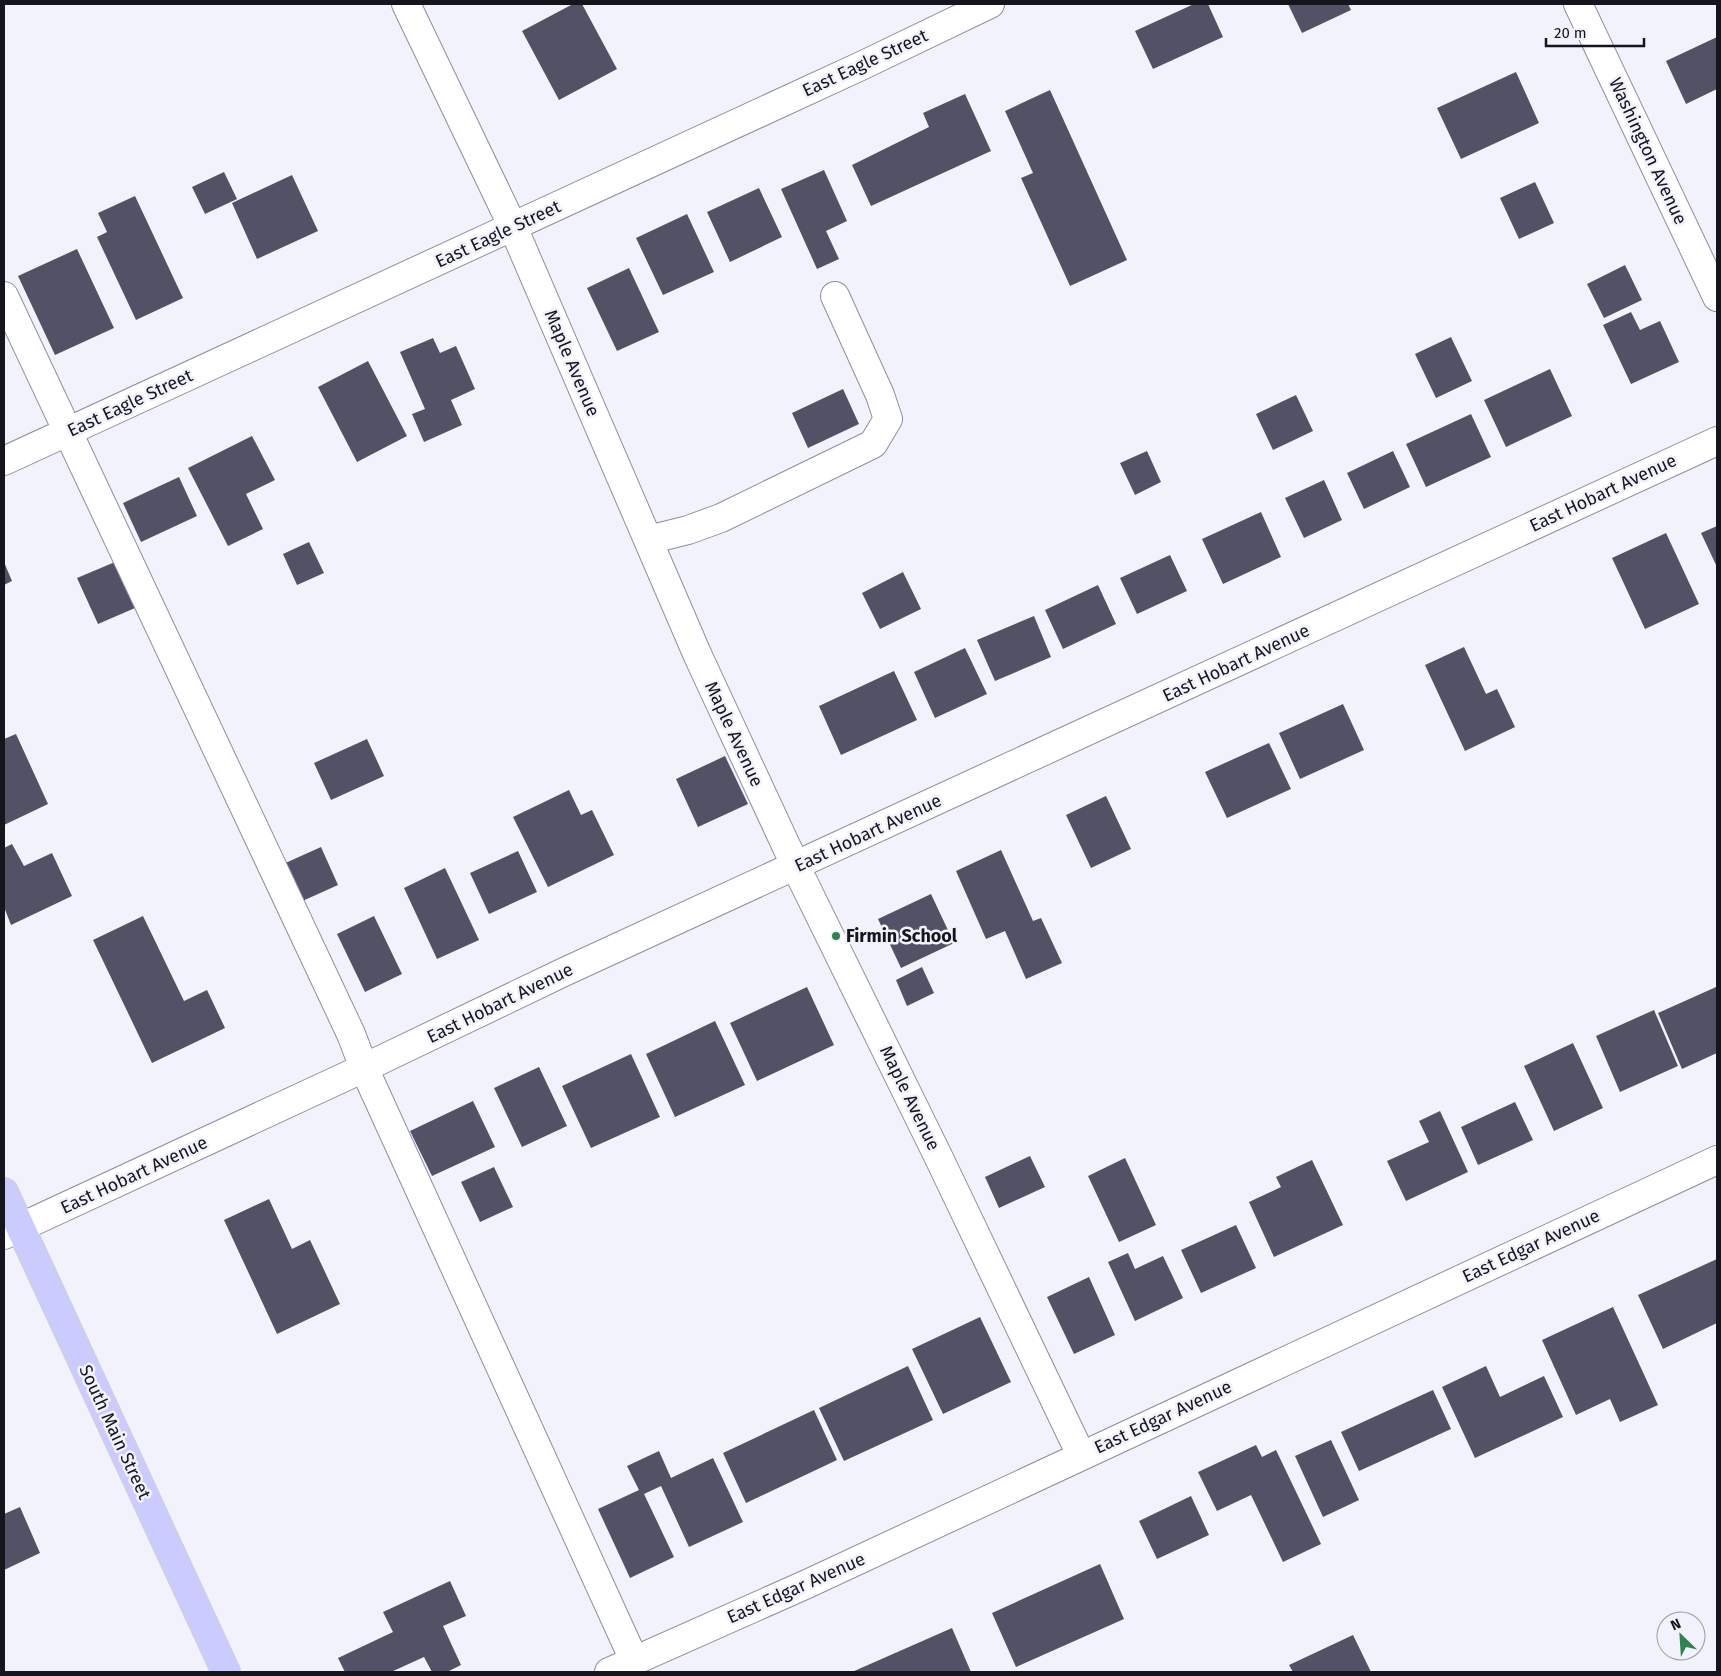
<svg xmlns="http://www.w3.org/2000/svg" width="1721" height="1676" viewBox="0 0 1721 1676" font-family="'Fira Sans',sans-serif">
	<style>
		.building { fill: #525267 }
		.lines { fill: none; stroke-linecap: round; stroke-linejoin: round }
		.minor-casing { stroke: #8d8ea5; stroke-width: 30 }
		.major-casing { stroke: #d0d0d2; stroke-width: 30 }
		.minor { stroke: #fff; stroke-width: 28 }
		.major { stroke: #cbcbfd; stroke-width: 28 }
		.poi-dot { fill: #318151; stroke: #f2f2fd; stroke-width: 2 }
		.labels { text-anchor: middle; stroke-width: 5; stroke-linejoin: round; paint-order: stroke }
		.street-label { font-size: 18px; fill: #14151d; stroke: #f2f2fd }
		.poi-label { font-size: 18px; font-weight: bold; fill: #14151d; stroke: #f2f2fd; text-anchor: start }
	</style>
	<rect width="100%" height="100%" fill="#f2f2fd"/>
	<path class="building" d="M 573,4 L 582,4 L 617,69 L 559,100 L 522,31 Z
		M 1194,4 L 1208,4 L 1223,37 L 1153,69 L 1135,31 Z
		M 1288,4 L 1348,4 L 1351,10 L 1302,33 Z
		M 1717,37 L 1717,89 L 1686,104 L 1666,61 Z
		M 1516,72 L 1539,123 L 1461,159 L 1437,108 Z
		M 1050,90 L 1127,260 L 1070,286 L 1021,178 L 1033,173 L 1005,111 Z
		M 965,94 L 991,151 L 871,206 L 852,165 L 929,127 L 923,113 Z
		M 824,170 L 847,221 L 826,231 L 839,259 L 817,269 L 781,189 Z
		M 224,172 L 237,199 L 205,214 L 192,187 Z
		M 292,175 L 318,231 L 257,259 L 232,203 Z
		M 1535,182 L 1554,223 L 1519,239 L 1500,198 Z
		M 759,188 L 782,237 L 730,262 L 707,212 Z
		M 135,196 L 183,298 L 136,320 L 97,237 L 107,232 L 98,213 Z
		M 687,214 L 714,272 L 663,295 L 636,238 Z
		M 77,249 L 114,328 L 55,355 L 18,276 Z
		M 1625,265 L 1642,300 L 1604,318 L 1587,284 Z
		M 629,268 L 659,332 L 617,351 L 587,288 Z
		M 1631,312 L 1640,330 L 1660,321 L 1679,362 L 1631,384 L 1603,325 Z
		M 1451,337 L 1472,381 L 1436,398 L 1415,354 Z
		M 433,338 L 440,353 L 456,346 L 475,389 L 451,400 L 462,425 L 424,442 L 412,414 L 425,409 L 400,352 Z
		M 368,361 L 407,436 L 357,462 L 318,387 Z
		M 1550,369 L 1572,416 L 1506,447 L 1484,400 Z
		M 843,389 L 859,424 L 808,448 L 792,413 Z
		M 1296,395 L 1313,431 L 1273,450 L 1256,414 Z
		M 1471,414 L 1491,457 L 1426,487 L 1406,444 Z
		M 252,436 L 275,480 L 246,494 L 263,529 L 228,546 L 188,468 Z
		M 1147,451 L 1161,482 L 1135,495 L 1120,463 Z
		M 1393,451 L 1410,487 L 1364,509 L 1347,473 Z
		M 179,477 L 197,516 L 141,542 L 123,503 Z
		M 1324,480 L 1342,520 L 1304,538 L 1285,498 Z
		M 1261,512 L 1281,557 L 1223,584 L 1202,539 Z
		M 1717,526 L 1717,567 L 1701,533 Z
		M 1666,533 L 1699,604 L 1645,629 L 1612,558 Z
		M 309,542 L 324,573 L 297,585 L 283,554 Z
		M 1170,555 L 1187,591 L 1137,614 L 1120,578 Z
		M 4,562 L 12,581 L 4,585 Z
		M 115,562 L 135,608 L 98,624 L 77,578 Z
		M 903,572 L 921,609 L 880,629 L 862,593 Z
		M 1098,585 L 1116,624 L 1063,649 L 1045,610 Z
		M 1034,616 L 1051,657 L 995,681 L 977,640 Z
		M 1464,647 L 1486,694 L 1497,689 L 1515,727 L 1465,751 L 1425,665 Z
		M 965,648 L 987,694 L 935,718 L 914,672 Z
		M 894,671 L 917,720 L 841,755 L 819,706 Z
		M 1343,704 L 1364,750 L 1300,779 L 1279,733 Z
		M 16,734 L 48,804 L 4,825 L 4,739 Z
		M 367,739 L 384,776 L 331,800 L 314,763 Z
		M 1269,743 L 1291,789 L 1227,818 L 1205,772 Z
		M 725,756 L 748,804 L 698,827 L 676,779 Z
		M 569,790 L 581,815 L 592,810 L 614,855 L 548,887 L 513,817 Z
		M 1106,796 L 1131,849 L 1091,868 L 1066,815 Z
		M 12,844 L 24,866 L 52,853 L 72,896 L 11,925 L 4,907 L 4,848 Z
		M 321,847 L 338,885 L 298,903 L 281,865 Z
		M 1001,850 L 1033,921 L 1041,918 L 1062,963 L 1026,979 L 1005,931 L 986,939 L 956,871 Z
		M 518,851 L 537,892 L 489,914 L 470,873 Z
		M 445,868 L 479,940 L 437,959 L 404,888 Z
		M 931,894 L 954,943 L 901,968 L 878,919 Z
		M 143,916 L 184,1001 L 207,990 L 225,1028 L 152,1063 L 93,940 Z
		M 374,916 L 402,974 L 365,992 L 337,934 Z
		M 922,967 L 934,993 L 907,1006 L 896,980 Z
		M 807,987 L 834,1045 L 757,1081 L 730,1023 Z
		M 1716,987 L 1717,1053 L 1682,1069 L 1658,1013 Z
		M 1654,1010 L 1678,1066 L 1620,1092 L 1596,1036 Z
		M 715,1021 L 745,1085 L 675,1117 L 646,1054 Z
		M 1573,1043 L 1603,1108 L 1554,1131 L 1524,1066 Z
		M 631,1054 L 660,1117 L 591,1148 L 562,1086 Z
		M 539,1067 L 567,1126 L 522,1147 L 494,1088 Z
		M 473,1101 L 495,1147 L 432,1176 L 410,1131 Z
		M 1515,1102 L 1533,1140 L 1478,1165 L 1461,1127 Z
		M 1440,1111 L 1468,1172 L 1406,1201 L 1387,1161 L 1429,1142 L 1419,1121 Z
		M 1030,1156 L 1045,1187 L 999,1208 L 985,1177 Z
		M 1125,1158 L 1156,1225 L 1119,1242 L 1088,1176 Z
		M 1312,1160 L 1343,1225 L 1274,1257 L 1249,1202 L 1281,1187 L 1276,1177 Z
		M 494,1167 L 513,1207 L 480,1222 L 461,1182 Z
		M 269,1199 L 292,1249 L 310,1240 L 340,1304 L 277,1334 L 224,1220 Z
		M 1236,1225 L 1256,1268 L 1201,1293 L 1181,1250 Z
		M 1128,1253 L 1135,1269 L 1163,1256 L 1183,1298 L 1135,1321 L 1108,1262 Z
		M 1717,1259 L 1717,1323 L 1663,1349 L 1638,1295 Z
		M 1089,1277 L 1115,1335 L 1074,1354 L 1047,1297 Z
		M 1613,1307 L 1658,1405 L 1620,1422 L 1610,1399 L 1576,1415 L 1542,1340 Z
		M 980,1317 L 1011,1382 L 943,1414 L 912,1349 Z
		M 908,1366 L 933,1420 L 844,1461 L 819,1408 Z
		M 1486,1366 L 1500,1397 L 1544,1376 L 1563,1417 L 1475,1458 L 1442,1387 Z
		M 1433,1390 L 1451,1429 L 1359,1471 L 1341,1432 Z
		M 814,1410 L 837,1460 L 746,1503 L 723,1453 Z
		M 1331,1440 L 1359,1500 L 1323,1517 L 1295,1456 Z
		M 1256,1445 L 1262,1457 L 1276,1450 L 1321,1544 L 1283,1562 L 1251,1495 L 1217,1511 L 1198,1472 Z
		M 659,1451 L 671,1478 L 713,1458 L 743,1522 L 689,1547 L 661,1486 L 644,1494 L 674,1557 L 630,1578 L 598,1509 L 639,1490 L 627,1466 Z
		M 1191,1496 L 1209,1535 L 1157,1559 L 1139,1521 Z
		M 20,1507 L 40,1553 L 4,1570 L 4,1514 Z
		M 1100,1564 L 1124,1619 L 1016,1667 L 992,1613 Z
		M 450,1581 L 466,1616 L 443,1626 L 461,1665 L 447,1672 L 432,1672 L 424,1657 L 391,1672 L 345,1672 L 338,1658 L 393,1632 L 383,1612 Z
		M 952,1628 L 971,1672 L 852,1672 Z
		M 1353,1635 L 1371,1672 L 1293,1672 L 1289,1665 Z"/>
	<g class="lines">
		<defs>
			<path id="minor" d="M 406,4 L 513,227 L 698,656 L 796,867 L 938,1156 L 1081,1455
				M 1578,4 L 1717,297
				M 4,296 L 351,1034 L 364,1068 L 634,1660
				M 4,461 L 861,66 L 990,4
				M 648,540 L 688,530 L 721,518 L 873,444 L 888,419 L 880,395 L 835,296
				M 4,1235 L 364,1068 L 564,972 L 1717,441
				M 609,1672 L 807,1584 L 1717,1160"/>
			<path id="major" d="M 4,1192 L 226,1672"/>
		</defs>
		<use href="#minor" class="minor-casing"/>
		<use href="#major" class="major-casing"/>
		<use href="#minor" class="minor"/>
		<use href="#major" class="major"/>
	</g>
	<circle class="poi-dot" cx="836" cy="936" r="5"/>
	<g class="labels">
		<g class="street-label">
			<text transform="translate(865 63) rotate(-25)" y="6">East Eagle Street</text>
			<text transform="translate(1648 151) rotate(65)" y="6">Washington Avenue</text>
			<text transform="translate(498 234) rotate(-25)" y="6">East Eagle Street</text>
			<text transform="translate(572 363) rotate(67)" y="6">Maple Avenue</text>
			<text transform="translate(130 403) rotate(-25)" y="6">East Eagle Street</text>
			<text transform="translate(1603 493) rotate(-25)" y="6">East Hobart Avenue</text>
			<text transform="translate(1236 663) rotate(-25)" y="6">East Hobart Avenue</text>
			<text transform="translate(734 734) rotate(65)" y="6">Maple Avenue</text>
			<text transform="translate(868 833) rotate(-25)" y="6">East Hobart Avenue</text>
			<text transform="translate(500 1003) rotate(-26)" y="6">East Hobart Avenue</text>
			<text transform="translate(910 1098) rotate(64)" y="6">Maple Avenue</text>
			<text transform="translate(134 1175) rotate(-25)" y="6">East Hobart Avenue</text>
			<text transform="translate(1531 1246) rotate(-25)" y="6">East Edgar Avenue</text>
			<text transform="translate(1163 1417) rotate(-25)" y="6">East Edgar Avenue</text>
			<text transform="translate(115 1432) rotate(65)" y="6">South Main Street</text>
			<text transform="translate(796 1588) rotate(-24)" y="6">East Edgar Avenue</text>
		</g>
		<g class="poi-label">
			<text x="846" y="942">Firmin School</text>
		</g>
	</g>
	<rect width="1721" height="1676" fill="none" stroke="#14151d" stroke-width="10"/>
	<g transform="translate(1681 1636) rotate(335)"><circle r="24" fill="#f2f2fd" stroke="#999aa3"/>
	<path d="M0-4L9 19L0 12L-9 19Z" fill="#318151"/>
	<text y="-8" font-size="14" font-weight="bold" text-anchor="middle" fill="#14151d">N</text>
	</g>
	<path d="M1546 38v8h98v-8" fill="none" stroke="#14151d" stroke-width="2.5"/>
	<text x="1554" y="38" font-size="15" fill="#14151d" stroke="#f2f2fd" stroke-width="4" paint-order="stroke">20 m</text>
</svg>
